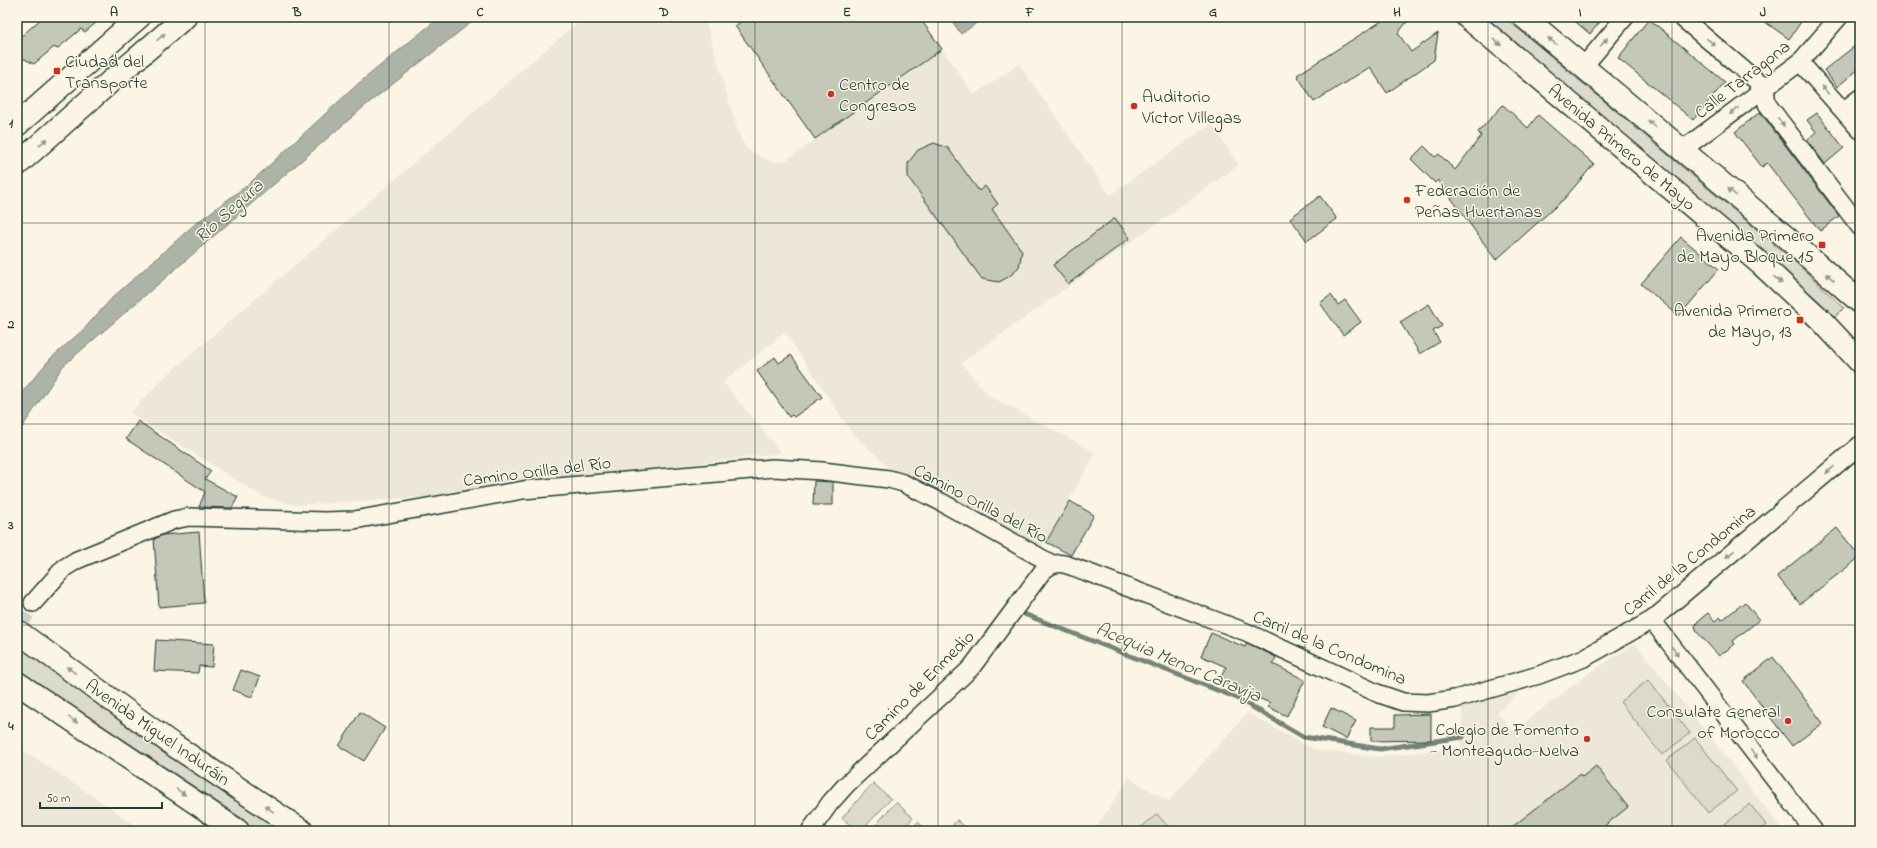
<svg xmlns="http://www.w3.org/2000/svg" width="1877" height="848" viewBox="0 0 1877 848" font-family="'Indie Flower',sans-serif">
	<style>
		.built { fill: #ece7d8 }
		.green { fill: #dcdacc; stroke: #7e8c80 }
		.water { fill: #aeb3a7; stroke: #758479 }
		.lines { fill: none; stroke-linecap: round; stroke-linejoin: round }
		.stream { stroke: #758479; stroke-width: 5 }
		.building { fill: #c5c7b9; stroke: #1f3d34 }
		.street-tunnel { stroke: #d0d0c2; stroke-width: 17; stroke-dasharray: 17 8; stroke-linecap: butt }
		.street-casing { stroke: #1f3d34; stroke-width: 20 }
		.primary-casing { stroke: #1f3d34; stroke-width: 25 }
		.street { stroke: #fcf5e5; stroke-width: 17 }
		.primary { stroke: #fcf5e5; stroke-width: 22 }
		.oneway { fill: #8e998c }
		.grid { fill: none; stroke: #1f3d34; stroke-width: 1; stroke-opacity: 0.55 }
		.poi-dot { fill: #c8321e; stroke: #fcf5e5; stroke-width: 1.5 }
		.labels { text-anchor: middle; stroke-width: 3; stroke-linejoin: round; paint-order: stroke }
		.poi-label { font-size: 18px; fill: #1f3d34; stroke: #fcf5e5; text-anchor: start }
		.street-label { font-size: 18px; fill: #1f3d34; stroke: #fcf5e5 }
		.water-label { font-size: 19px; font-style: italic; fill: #435a51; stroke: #fcf5e5 }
		.neatline { fill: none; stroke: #1f3d34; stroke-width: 1.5 }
		.grid-label { font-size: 13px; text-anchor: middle; font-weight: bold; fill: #1f3d34 }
	</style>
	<rect width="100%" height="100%" fill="#fcf5e5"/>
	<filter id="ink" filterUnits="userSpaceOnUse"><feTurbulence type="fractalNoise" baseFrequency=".025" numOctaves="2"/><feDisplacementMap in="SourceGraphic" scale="8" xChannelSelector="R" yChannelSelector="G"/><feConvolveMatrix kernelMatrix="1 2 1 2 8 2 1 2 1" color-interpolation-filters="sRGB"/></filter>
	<g filter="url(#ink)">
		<path class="built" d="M 584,17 L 703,17 L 705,19 L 737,129 L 742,141 L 748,150 L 770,161 L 780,162 L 788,159 L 942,49 L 974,95 L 1019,64 L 1110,195 L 1211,124 L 1239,165 L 961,363 L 988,395 L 1096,453 L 1040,551 L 892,470 L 853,434 L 785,332 L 723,382 L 781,453 L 440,496 L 296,505 L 263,497 L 130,413 L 167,375 Z
			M 1635,643 L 1736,769 L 1783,831 L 1094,831 L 1129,778 L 1169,801 L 1247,713 L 1315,750 L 1378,757 L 1461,747 L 1462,707 L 1519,693 L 1497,712 L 1513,731 L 1588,674 Z
			M 17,746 L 108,806 L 137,827 L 134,831 L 17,831 Z"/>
		<path class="green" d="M 968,17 L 985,17 L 974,25 Z
			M 1484,17 L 1504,17 L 1795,262 L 1844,308 L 1835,317 L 1763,251 Z
			M 17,644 L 152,745 L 282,831 L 261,831 L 17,669 Z
			M 1648,680 L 1690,733 L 1662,755 L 1620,702 Z
			M 1695,738 L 1737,791 L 1708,813 L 1667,760 Z
			M 873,783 L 891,799 L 861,831 L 857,831 L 842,818 Z
			M 896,802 L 913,818 L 901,831 L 870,831 Z
			M 1750,804 L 1766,825 L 1759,831 L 1716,831 Z
			M 1157,814 L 1172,831 L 1137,831 Z
			M 957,820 L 970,831 L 948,831 Z
			M 918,822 L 928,831 L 910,831 Z"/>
		<path class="water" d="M 440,17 L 478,17 L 366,105 L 63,366 L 17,435 L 17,398 L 50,359 L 84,329 L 112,298 L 195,224 L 250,183 L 359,83 Z
			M 949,17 L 968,17 L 974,25 L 961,34 Z"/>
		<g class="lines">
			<path class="stream" d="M 1024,614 L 1237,698 L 1304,737 L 1380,749 L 1463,737"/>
		</g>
		<path class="building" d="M 43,17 L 103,17 L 85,32 L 81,29 L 57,49 L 54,47 L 34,64 L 17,55 L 17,40 Z
			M 747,17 L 919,17 L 942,49 L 815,139 L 735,26 Z
			M 1388,17 L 1411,17 L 1398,33 L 1411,52 L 1438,33 L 1434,60 L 1387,93 L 1370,67 L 1314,102 L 1297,75 Z
			M 1570,17 L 1604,17 L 1590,34 Z
			M 1758,17 L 1794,17 L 1801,22 L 1789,39 Z
			M 1649,19 L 1725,82 L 1693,120 L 1618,58 Z
			M 1860,42 L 1860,68 L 1837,87 L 1824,70 Z
			M 1503,105 L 1528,128 L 1538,115 L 1594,164 L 1564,199 L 1496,260 L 1438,180 L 1435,183 L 1411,159 L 1424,146 L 1435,157 L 1439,154 L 1455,170 L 1481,136 L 1478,132 Z
			M 1760,112 L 1839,216 L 1820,231 L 1767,163 L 1762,167 L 1735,132 Z
			M 1817,113 L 1844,148 L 1825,164 L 1807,140 L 1816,132 L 1807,120 Z
			M 934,143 L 948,148 L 979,191 L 985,186 L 998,204 L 992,209 L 1022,251 L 1019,267 L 1010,276 L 999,282 L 982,279 L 908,177 L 908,163 L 918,150 Z
			M 1320,196 L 1337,219 L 1307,241 L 1290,218 Z
			M 1115,218 L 1130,238 L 1068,284 L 1053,265 Z
			M 1681,237 L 1719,269 L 1679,316 L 1641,284 Z
			M 1331,295 L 1338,305 L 1345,300 L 1361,322 L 1343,335 L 1320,303 Z
			M 1429,304 L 1442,326 L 1433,331 L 1440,342 L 1420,354 L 1400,322 Z
			M 791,355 L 822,397 L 794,417 L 792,415 L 789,417 L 757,371 L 775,357 L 779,363 Z
			M 138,421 L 211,471 L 205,479 L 238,497 L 232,508 L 199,507 L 205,492 L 126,439 Z
			M 814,481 L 833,482 L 833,505 L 813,505 Z
			M 1070,501 L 1094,515 L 1071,555 L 1046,542 Z
			M 1837,528 L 1860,557 L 1800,604 L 1777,576 Z
			M 199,532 L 204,603 L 159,607 L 154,539 L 163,535 Z
			M 1745,602 L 1759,620 L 1733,641 L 1735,644 L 1719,656 L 1697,632 L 1695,626 L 1698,621 L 1708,613 L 1715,621 L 1720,617 L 1722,620 Z
			M 1211,633 L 1245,647 L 1247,643 L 1276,657 L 1273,664 L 1305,680 L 1287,716 L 1268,707 L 1270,703 L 1219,681 L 1226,667 L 1201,656 Z
			M 156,640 L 214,644 L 212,667 L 199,666 L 198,673 L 154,671 Z
			M 1773,657 L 1823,723 L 1792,746 L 1743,681 Z
			M 241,670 L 260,677 L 252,697 L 233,690 Z
			M 1331,708 L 1356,721 L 1346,739 L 1322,727 Z
			M 360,712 L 385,728 L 364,761 L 339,746 Z
			M 1431,714 L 1431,740 L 1371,741 L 1371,727 L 1395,727 L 1395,715 Z
			M 1596,766 L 1628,807 L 1598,831 L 1507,831 L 1580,774 L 1582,777 Z"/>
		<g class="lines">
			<path class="street-tunnel" d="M 17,627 L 33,603"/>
			<defs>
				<path id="street" d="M 1681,17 L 1765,88
					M 1800,62 L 1860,130
					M 1583,67 L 1625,17
					M 1765,88 L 1767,104 L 1860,227
					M 1844,110 L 1860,98
					M 1682,150 L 1800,62 L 1839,17
					M 33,603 L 64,568 L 77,560 L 174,520 L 189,517 L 325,521 L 354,520 L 523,490 L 773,468 L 822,471 L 889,479 L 903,483 L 941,502 L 1052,564
					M 1652,620 L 1814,831
					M 810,831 L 830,803 L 846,785 L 971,668 L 1042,572 C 1057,557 1067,565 1084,571 L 1246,632 L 1377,693 L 1403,702 L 1428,703 L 1455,699 L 1539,675 L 1584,658 L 1652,620 L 1860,445"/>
				<path id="primary" d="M 1467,17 L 1762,265 L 1820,319 L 1860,362
					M 1524,17 L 1788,239 L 1860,302
					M 17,125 L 139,17
					M 17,165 L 121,72 L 185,17
					M 17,631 L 172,744 L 302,831
					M 17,683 L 238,831"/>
			</defs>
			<use href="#street" class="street-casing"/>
			<use href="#primary" class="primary-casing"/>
			<use href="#street" class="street"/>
			<use href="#primary" class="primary"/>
		</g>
		<defs><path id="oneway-solid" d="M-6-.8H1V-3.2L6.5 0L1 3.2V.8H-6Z"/></defs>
		<g class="oneway">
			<use href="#oneway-solid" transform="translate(161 37) rotate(-40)"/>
			<use href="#oneway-solid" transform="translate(1552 41) rotate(-140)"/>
			<use href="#oneway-solid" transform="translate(1497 42) rotate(40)"/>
			<use href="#oneway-solid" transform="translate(1604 42) rotate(-50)"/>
			<use href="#oneway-solid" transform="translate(1711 42) rotate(40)"/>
			<use href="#oneway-solid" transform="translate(1825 90) rotate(-132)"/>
			<use href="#oneway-solid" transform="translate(1734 111) rotate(143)"/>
			<use href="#oneway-solid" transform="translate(1781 122) rotate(53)"/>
			<use href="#oneway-solid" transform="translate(1652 124) rotate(-140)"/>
			<use href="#oneway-solid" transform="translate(43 142) rotate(-42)"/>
			<use href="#oneway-solid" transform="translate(1732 192) rotate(-140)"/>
			<use href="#oneway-solid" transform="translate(1830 277) rotate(-138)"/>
			<use href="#oneway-solid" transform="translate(1778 280) rotate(41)"/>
			<use href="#oneway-solid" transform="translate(1830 470) rotate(140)"/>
			<use href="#oneway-solid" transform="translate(1730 554) rotate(140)"/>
			<use href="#oneway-solid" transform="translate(1675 651) rotate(52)"/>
			<use href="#oneway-solid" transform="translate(71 670) rotate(-144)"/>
			<use href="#oneway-solid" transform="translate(73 720) rotate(34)"/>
			<use href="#oneway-solid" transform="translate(1754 754) rotate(52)"/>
			<use href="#oneway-solid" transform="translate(181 792) rotate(34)"/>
			<use href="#oneway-solid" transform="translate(269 809) rotate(-146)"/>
		</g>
	</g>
	<path class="grid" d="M 205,17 L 205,831M 389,17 L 389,831M 572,17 L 572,831M 755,17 L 755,831M 938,17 L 938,831M 1122,17 L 1122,831M 1305,17 L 1305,831M 1488,17 L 1488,831M 1672,17 L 1672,831M 17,223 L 1860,223M 17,424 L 1860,424M 17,625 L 1860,625"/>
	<g class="poi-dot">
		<rect x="53" y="67" width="8" height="8" rx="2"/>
		<circle cx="831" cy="94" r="4"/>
		<circle cx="1134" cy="106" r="4"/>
		<circle cx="1407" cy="200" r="4"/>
		<rect x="1818" y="241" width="8" height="8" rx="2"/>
		<rect x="1796" y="316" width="8" height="8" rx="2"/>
		<circle cx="1788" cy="721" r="4"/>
		<circle cx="1587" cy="739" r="4"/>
	</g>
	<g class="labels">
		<g class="poi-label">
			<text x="65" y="67">Ciudad del<tspan x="65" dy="21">Transporte</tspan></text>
			<text x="839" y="90">Centro de<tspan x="839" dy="21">Congresos</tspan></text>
			<text x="1142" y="102">Auditorio<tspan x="1142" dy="21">Víctor Villegas</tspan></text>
			<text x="1415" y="196">Federación de<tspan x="1415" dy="21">Peñas Huertanas</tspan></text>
			<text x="1814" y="241" text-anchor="end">Avenida Primero<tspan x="1814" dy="21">de Mayo Bloque 15</tspan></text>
			<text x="1792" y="316" text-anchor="end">Avenida Primero<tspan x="1792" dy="21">de Mayo, 13</tspan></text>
			<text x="1780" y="717" text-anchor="end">Consulate General<tspan x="1780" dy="21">of Morocco</tspan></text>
			<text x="1579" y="735" text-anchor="end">Colegio de Fomento<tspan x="1579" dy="21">- Monteagudo-Nelva</tspan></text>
		</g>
		<g class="street-label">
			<text transform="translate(1742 79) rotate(-38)" y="6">Calle Tarragona</text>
			<text transform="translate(1622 147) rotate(40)" y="6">Avenida Primero de Mayo</text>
			<text transform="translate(537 471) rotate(-7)" y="6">Camino Orilla del Río</text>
			<text transform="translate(981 503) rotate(28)" y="6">Camino Orilla del Río</text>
			<text transform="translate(1689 560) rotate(-39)" y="6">Carril de la Condomina</text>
			<text transform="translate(1330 647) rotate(23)" y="6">Carril de la Condomina</text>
			<text transform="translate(919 685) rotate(-45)" y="6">Camino de Enmedio</text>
			<text transform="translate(158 732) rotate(35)" y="6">Avenida Miguel Induráin</text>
		</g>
		<g class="water-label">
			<text transform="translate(228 210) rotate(-42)" y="7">Río Segura</text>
			<text transform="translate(1179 661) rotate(23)" y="7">Acequia Menor Caravija</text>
		</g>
	</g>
	<rect width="1877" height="848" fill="none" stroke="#fcf5e5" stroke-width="44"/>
	<path d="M40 802v6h122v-6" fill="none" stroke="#1f3d34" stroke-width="2"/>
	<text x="46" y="802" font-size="12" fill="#1f3d34" stroke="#fcf5e5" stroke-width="3" paint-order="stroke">50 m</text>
	<rect x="22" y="22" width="1833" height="804" class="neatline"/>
	<g class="grid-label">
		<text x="114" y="16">A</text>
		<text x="297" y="16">B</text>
		<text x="480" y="16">C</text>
		<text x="664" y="16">D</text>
		<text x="847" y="16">E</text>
		<text x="1030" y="16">F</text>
		<text x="1213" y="16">G</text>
		<text x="1397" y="16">H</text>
		<text x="1580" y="16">I</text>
		<text x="1763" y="16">J</text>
		<text x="11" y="127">1</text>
		<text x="11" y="328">2</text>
		<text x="11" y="529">3</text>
		<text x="11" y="730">4</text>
	</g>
</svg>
